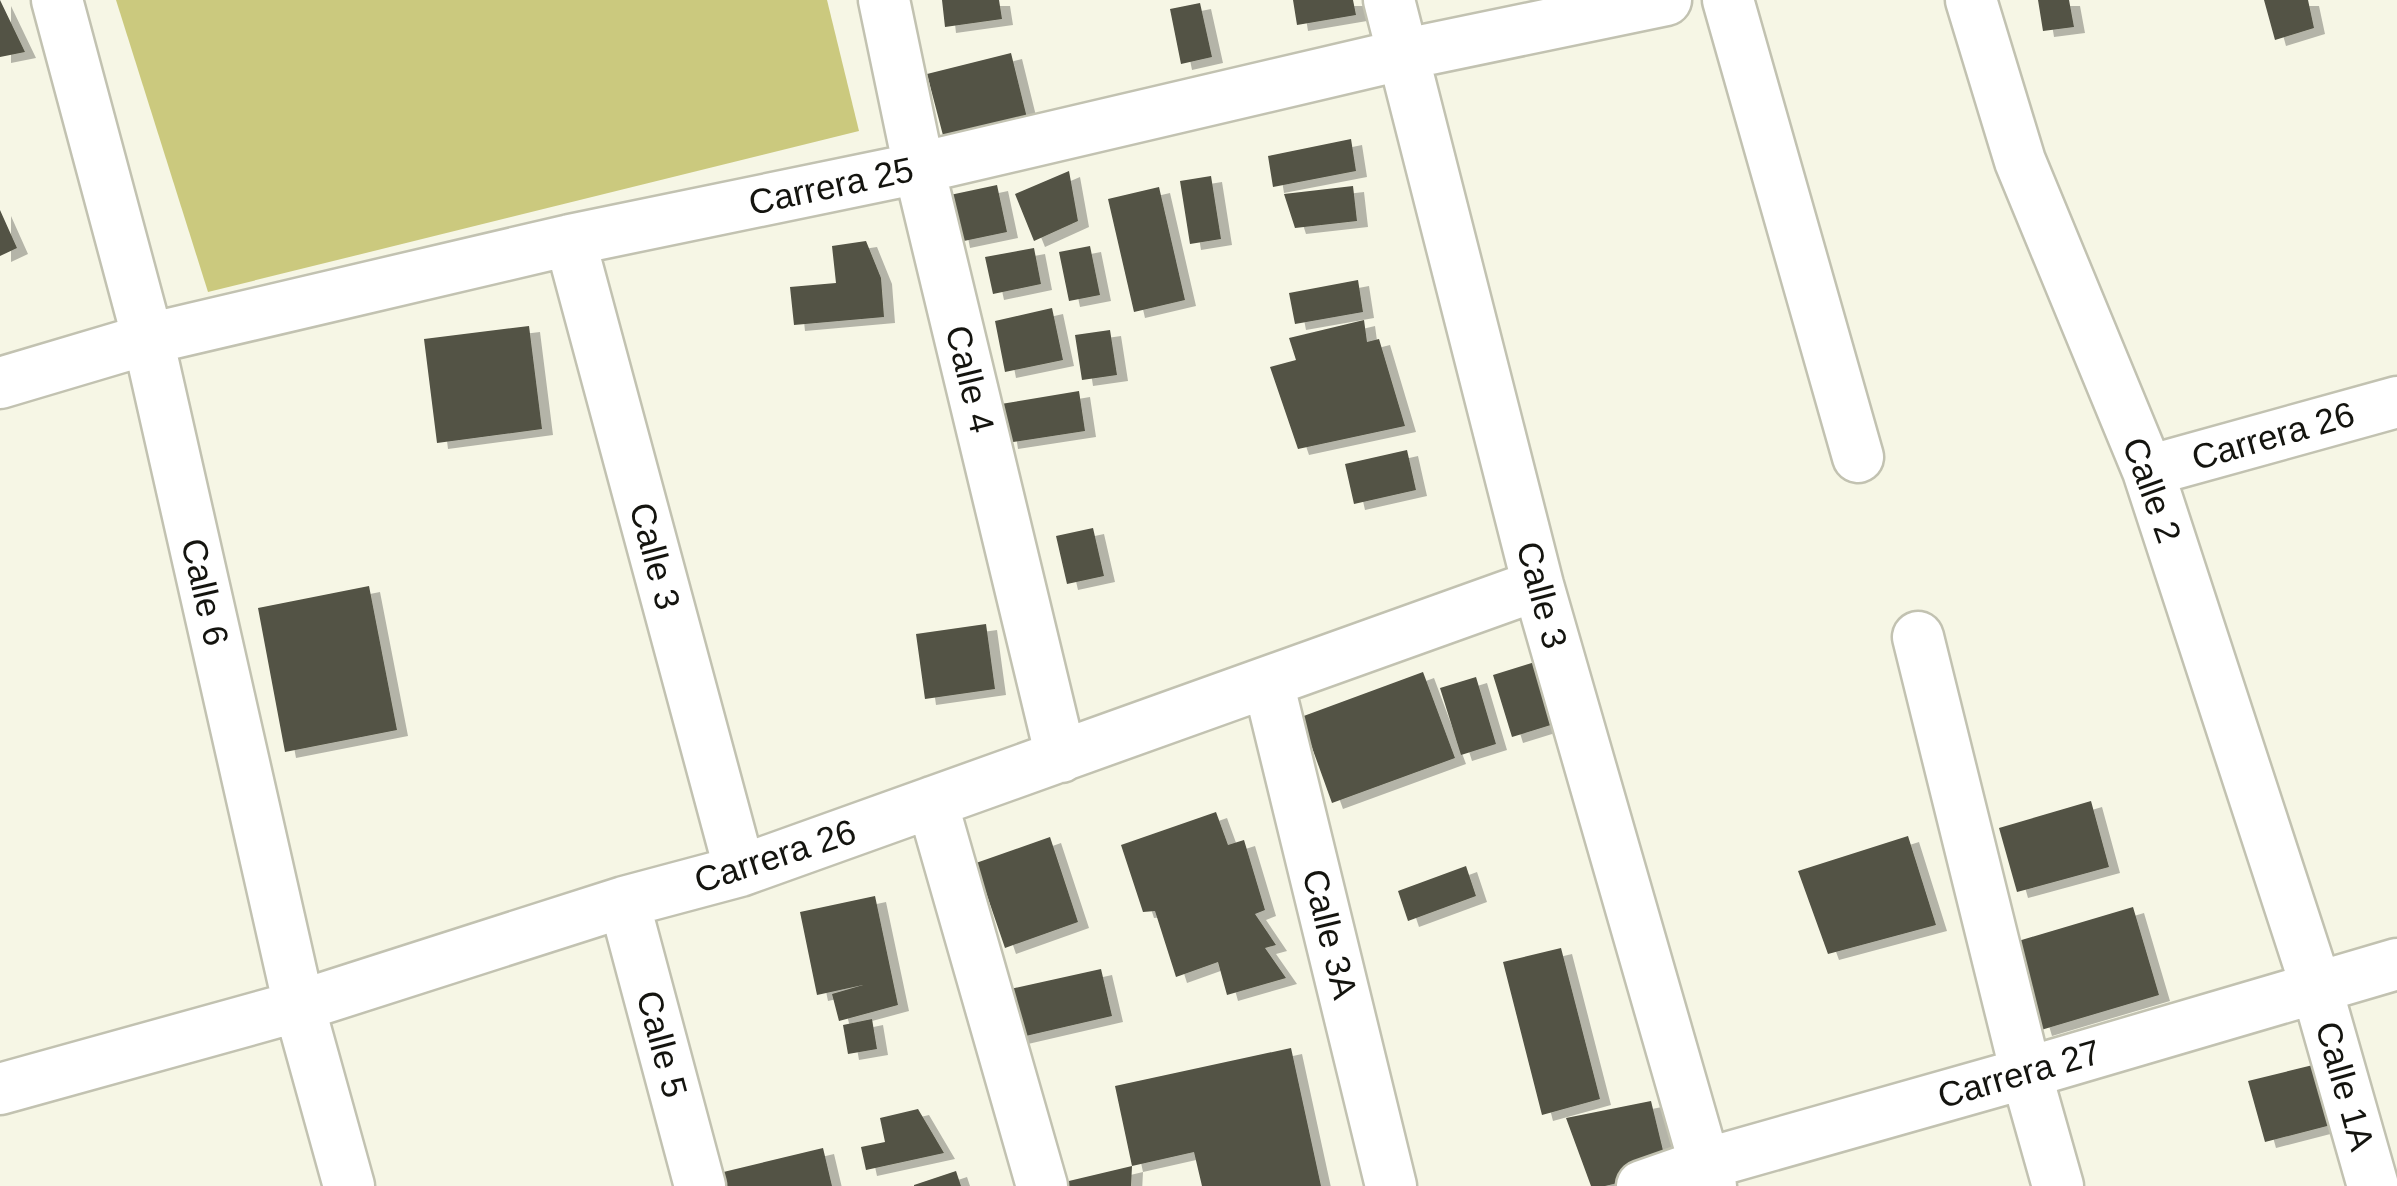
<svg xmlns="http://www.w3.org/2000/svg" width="2397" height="1186" viewBox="0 0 2397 1186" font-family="Helvetica,sans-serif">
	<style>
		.forest { fill: #cbc97e }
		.building { fill: #525244; filter: url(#shadow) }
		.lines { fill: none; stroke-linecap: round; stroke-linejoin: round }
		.minor-casing { stroke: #c2c2b1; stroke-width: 55 }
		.minor { stroke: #fff; stroke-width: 50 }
		.labels { text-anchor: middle; stroke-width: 10; stroke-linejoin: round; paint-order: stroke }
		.street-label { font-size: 35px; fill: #14140f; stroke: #fff }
	</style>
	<defs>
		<filter id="shadow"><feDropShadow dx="11" dy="6" stdDeviation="0" flood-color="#0004"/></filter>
	</defs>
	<rect width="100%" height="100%" fill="#f6f6e5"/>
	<path class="forest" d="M 116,0 L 827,0 L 859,131 L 208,292 Z"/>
	<path class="building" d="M 0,0 L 25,52 L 0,57 Z
		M 942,0 L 999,0 L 1002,19 L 945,27 Z
		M 1293,0 L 1353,0 L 1356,15 L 1297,25 Z
		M 2038,0 L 2069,0 L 2074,27 L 2043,31 Z
		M 2264,0 L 2308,0 L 2314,28 L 2275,40 Z
		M 1200,3 L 1212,57 L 1181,64 L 1170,9 Z
		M 1011,53 L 1028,122 L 945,143 L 927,74 Z
		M 1351,139 L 1356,171 L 1273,187 L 1268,156 Z
		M 1069,171 L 1078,221 L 1034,241 L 1015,194 Z
		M 1211,176 L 1221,239 L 1190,244 L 1180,181 Z
		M 997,185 L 1007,232 L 959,242 L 950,195 Z
		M 1353,186 L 1357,221 L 1295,228 L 1284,194 Z
		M 1159,187 L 1185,300 L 1134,312 L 1108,199 Z
		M 0,210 L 17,248 L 0,256 Z
		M 866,241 L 881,278 L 884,317 L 794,325 L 790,287 L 836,283 L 832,246 Z
		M 1090,246 L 1100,295 L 1069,301 L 1059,252 Z
		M 1034,248 L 1041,284 L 993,294 L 985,257 Z
		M 1358,280 L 1363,312 L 1295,324 L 1289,293 Z
		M 1052,308 L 1063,360 L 1005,372 L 995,321 Z
		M 1364,320 L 1367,342 L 1379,339 L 1405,426 L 1298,449 L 1270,367 L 1296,360 L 1289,338 Z
		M 529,326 L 542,429 L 437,443 L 424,339 Z
		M 1110,330 L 1117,375 L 1082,380 L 1075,335 Z
		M 1079,391 L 1085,431 L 1007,443 L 1001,404 Z
		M 1407,450 L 1416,490 L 1354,504 L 1345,464 Z
		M 1093,528 L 1104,576 L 1067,584 L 1056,536 Z
		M 369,586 L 397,730 L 285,752 L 258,608 Z
		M 986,624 L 995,689 L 925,699 L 916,634 Z
		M 1535,662 L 1554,724 L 1512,737 L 1493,675 Z
		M 1423,672 L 1455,758 L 1332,803 L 1301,717 Z
		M 1476,677 L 1496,744 L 1461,755 L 1440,688 Z
		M 2091,801 L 2109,867 L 2017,892 L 1999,828 Z
		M 1216,812 L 1228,845 L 1244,840 L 1265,910 L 1255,914 L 1276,945 L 1265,948 L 1286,978 L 1227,995 L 1218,962 L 1176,977 L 1155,911 L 1143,912 L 1121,845 Z
		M 1908,836 L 1936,925 L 1828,954 L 1798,871 Z
		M 1050,837 L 1078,922 L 1005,948 L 976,863 Z
		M 1466,866 L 1476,896 L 1408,921 L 1398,891 Z
		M 875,896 L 898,1005 L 839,1021 L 832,994 L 863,985 L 817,995 L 800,912 Z
		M 2133,907 L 2159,995 L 2041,1030 L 2015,942 Z
		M 1561,948 L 1600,1099 L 1542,1115 L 1503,962 Z
		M 1101,969 L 1112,1016 L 1017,1038 L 1006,990 Z
		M 872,1019 L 877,1049 L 848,1054 L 843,1025 Z
		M 1291,1048 L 1321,1186 L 1202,1186 L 1194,1152 L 1132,1166 L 1115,1086 Z
		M 2313,1065 L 2331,1125 L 2265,1142 L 2248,1081 Z
		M 1651,1101 L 1668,1171 L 1605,1186 L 1591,1186 L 1566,1118 Z
		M 918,1109 L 944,1153 L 866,1170 L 861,1147 L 885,1142 L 880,1118 Z
		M 823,1148 L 832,1186 L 714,1186 L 711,1175 Z
		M 1132,1166 L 1131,1186 L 1052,1186 L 1052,1185 Z
		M 956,1171 L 961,1186 L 914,1186 L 914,1185 Z"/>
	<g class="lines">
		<defs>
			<path id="minor" d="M 57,0 L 148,339 L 299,1006 L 349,1186
				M 884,0 L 919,168 L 1061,757
				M 1389,0 L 1538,585 L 1711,1186
				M 1728,0 L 1858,457
				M 1971,0 L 2020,161 L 2148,471 L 2316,986 L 2373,1186
				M 570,240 L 740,871
				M 0,383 L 148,339 L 570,240 L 919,168 L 1401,55 L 1666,0
				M 2148,471 L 2397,402
				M 1918,637 L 2026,1073 L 2058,1186
				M 1268,682 L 1391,1186
				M 932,802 L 1042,1186
				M 624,902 L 700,1186
				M 0,1089 L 299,1006 L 624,902 L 740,871 L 1538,585
				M 1642,1186 L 1705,1164 L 2026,1073 L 2397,964"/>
		</defs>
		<use href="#minor" class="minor-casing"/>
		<use href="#minor" class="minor"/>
	</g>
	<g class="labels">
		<g class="street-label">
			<text transform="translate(831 186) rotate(-12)" y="12">Carrera 25</text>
			<text transform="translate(970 379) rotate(76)" y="12">Calle 4</text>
			<text transform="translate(2273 436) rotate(-16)" y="12">Carrera 26</text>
			<text transform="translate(2152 490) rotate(70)" y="12">Calle 2</text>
			<text transform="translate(655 556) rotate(75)" y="12">Calle 3</text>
			<text transform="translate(205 592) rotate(77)" y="12">Calle 6</text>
			<text transform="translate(1542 595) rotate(75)" y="12">Calle 3</text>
			<text transform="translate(775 856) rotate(-18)" y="12">Carrera 26</text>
			<text transform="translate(1330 934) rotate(76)" y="12">Calle 3A</text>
			<text transform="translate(662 1044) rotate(75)" y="12">Calle 5</text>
			<text transform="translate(2019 1074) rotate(-16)" y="12">Carrera 27</text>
			<text transform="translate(2345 1086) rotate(74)" y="12">Calle 1A</text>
		</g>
	</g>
</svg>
